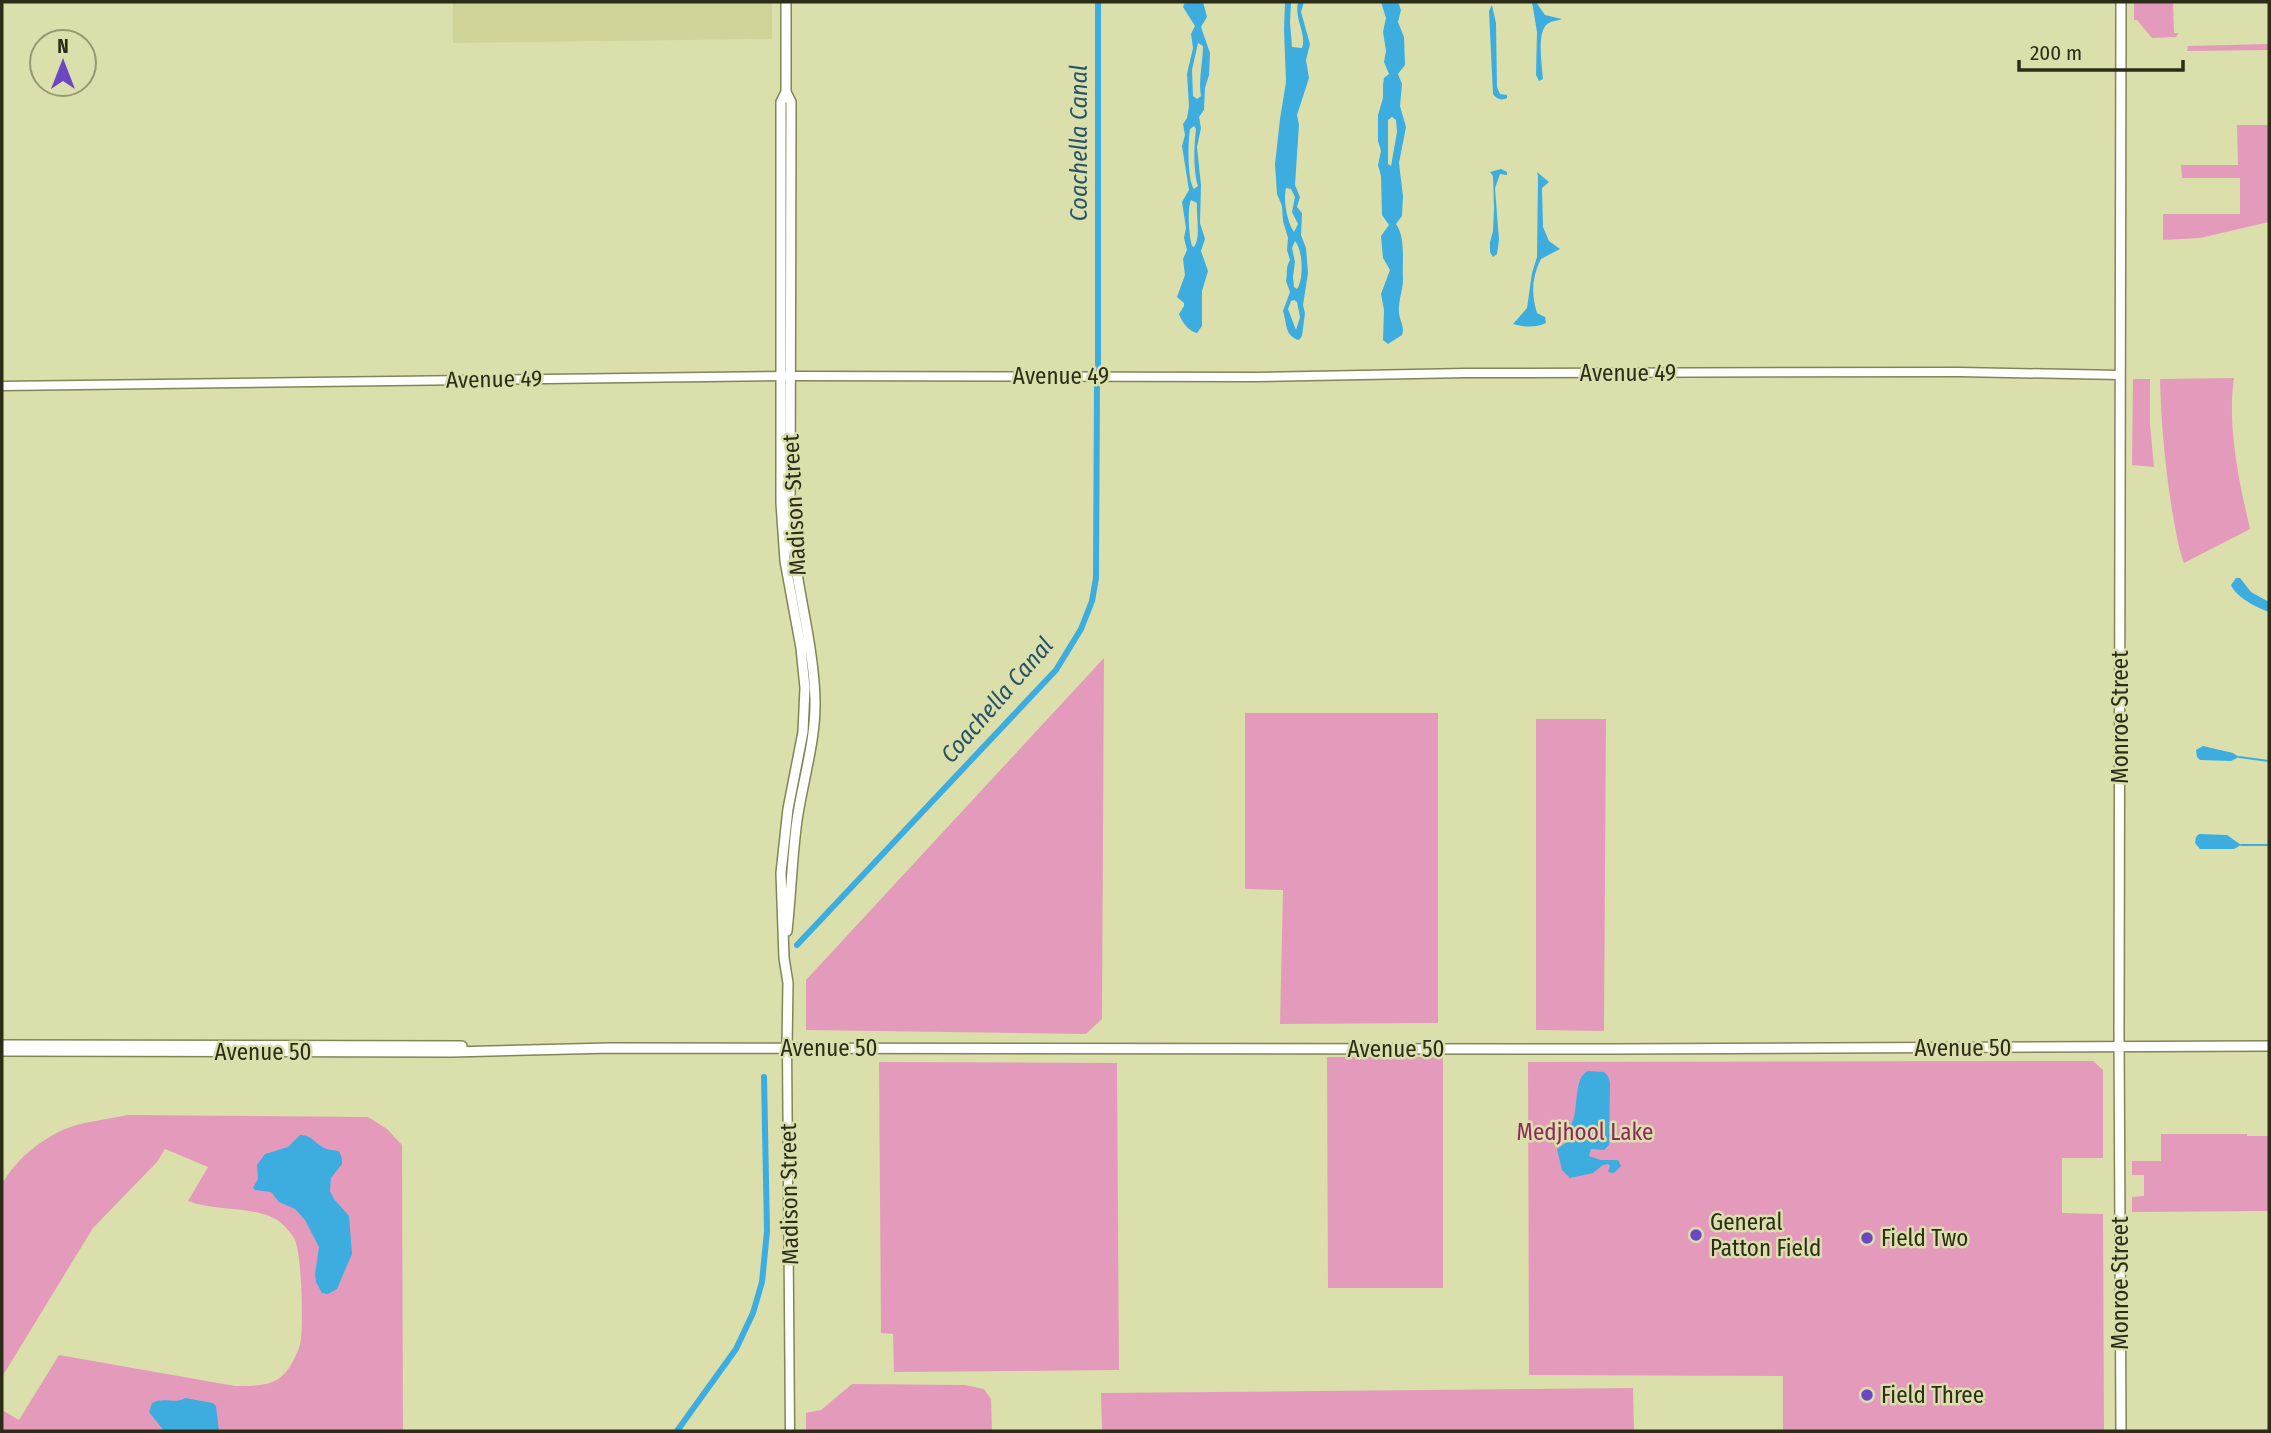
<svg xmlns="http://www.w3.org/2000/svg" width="2271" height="1433" viewBox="0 0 2271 1433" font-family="'Fira Sans Condensed',sans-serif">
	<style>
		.built { fill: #d0d499 }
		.green { fill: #e49bbb }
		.water { fill: #3daddf; fill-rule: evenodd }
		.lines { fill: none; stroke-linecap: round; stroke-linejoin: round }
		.stream { stroke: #3daddf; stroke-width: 2 }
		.canal { stroke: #3daddf; stroke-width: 6 }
		.tertiary-casing { stroke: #828555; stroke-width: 11 }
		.secondary-casing { stroke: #828555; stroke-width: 12 }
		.tertiary { stroke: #fff; stroke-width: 8 }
		.secondary { stroke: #fff; stroke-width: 9 }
		.poi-dot { fill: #6b48c1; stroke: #dbdfab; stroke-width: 2.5 }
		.labels { text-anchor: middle; stroke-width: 5; stroke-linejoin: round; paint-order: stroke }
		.street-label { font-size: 23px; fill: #2c2d19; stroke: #dbdfab }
		.park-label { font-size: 23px; fill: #90255f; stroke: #dbdfab }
		.poi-label { font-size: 23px; fill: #2c2d19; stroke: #dbdfab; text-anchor: start }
		.water-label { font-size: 24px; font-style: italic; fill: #255268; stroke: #dbdfab }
	</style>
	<rect width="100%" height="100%" fill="#dbdfab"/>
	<path class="built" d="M 453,2 L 772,2 L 772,39 L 453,43 Z"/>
	<path class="green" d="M 2134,2 L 2173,2 L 2174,33 L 2179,33 L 2176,37 L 2152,38 L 2137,20 L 2134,20 Z
		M 2269,44 L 2269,50 L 2187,51 L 2188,46 Z
		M 2237,125 L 2269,125 L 2269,222 L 2200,238 L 2163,240 L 2163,214 L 2240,214 L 2240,178 L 2182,178 L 2181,165 L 2238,165 Z
		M 2234,378 C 2227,427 2239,481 2250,529 L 2184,563 C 2178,547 2175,527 2172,510 C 2165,466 2161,423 2160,379 Z
		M 2133,379 L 2150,379 L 2150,424 L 2154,467 L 2132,465 Z
		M 1104,658 L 1102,1019 L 1086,1034 L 806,1030 L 806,980 Z
		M 1245,713 L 1438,713 L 1438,1023 L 1280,1024 L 1283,890 L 1245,889 Z
		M 1536,719 L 1606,719 L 1604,1031 L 1536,1030 Z
		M 1327,1057 L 1443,1057 L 1443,1288 L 1328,1288 Z
		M 2093,1061 L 2103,1070 L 2103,1158 L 2062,1158 L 2062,1213 L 2103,1214 L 2104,1431 L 1783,1431 L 1783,1376 L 1529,1375 L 1528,1062 Z
		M 879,1062 L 1117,1063 L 1119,1370 L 894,1372 L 893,1334 L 881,1333 Z
		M 127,1115 L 368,1117 L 387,1129 L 402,1145 L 403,1431 L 2,1431 L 2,1410 L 19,1420 L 59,1355 L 235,1386 C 252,1386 273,1387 285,1373 C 292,1365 300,1349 301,1339 C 303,1321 302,1252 294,1238 C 291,1233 285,1226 280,1222 C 258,1205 215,1212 188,1201 L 208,1167 L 165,1149 L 157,1162 L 93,1228 L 2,1377 L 2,1184 C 17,1158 44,1136 73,1126 C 90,1121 109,1119 127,1115 Z
		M 2161,1134 L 2247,1134 L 2247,1136 L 2269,1136 L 2269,1211 L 2132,1212 L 2132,1197 L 2144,1196 L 2144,1175 L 2132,1175 L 2132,1161 L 2161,1161 Z
		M 852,1384 L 965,1385 L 984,1389 L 991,1399 L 992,1431 L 806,1431 L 806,1413 L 821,1410 Z
		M 1633,1388 L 1634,1431 L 1102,1431 L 1101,1393 Z"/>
	<path class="water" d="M 1185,2 L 1203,2 L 1207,17 L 1201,27 L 1210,53 L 1209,75 L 1205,88 L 1204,110 L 1199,117 L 1201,128 L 1197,147 L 1201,185 L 1200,223 L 1205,239 L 1201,251 L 1208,271 L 1202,291 L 1202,326 L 1197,333 C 1188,331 1182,322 1179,314 L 1184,306 L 1184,303 L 1177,297 L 1185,275 L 1183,259 L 1187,250 L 1184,238 L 1186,228 L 1182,202 L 1189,190 L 1182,146 L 1185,135 L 1183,124 L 1187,118 L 1189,106 L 1187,74 L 1193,48 L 1191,34 L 1195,26 L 1183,7 ZM 1198,43 L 1203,46 C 1203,63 1198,80 1201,96 L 1197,99 L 1193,96 L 1192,70 ZM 1194,126 L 1196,129 C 1194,146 1193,170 1198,186 L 1194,189 C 1187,180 1188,141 1190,129 ZM 1191,200 L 1197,203 C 1196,217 1201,237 1194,247 L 1192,246 C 1189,237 1187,209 1191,200 Z
		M 1285,2 L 1291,2 L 1290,22 L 1292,47 L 1302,48 C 1307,33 1294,20 1298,2 L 1304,2 L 1301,12 L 1310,44 L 1306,60 L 1309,78 L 1297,115 L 1299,125 L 1295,185 L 1300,197 L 1297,207 L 1302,213 L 1301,235 L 1306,248 L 1308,273 L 1303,305 L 1305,313 L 1302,336 L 1299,340 C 1284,336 1287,322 1283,311 L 1290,292 L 1286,281 C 1288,272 1285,269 1290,260 L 1287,250 L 1288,238 L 1283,221 L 1282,206 L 1277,194 L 1275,164 L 1280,119 L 1286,82 L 1284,29 ZM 1286,188 L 1291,189 L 1295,197 L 1292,212 L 1298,224 L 1294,232 C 1287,222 1283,200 1286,188 ZM 1295,241 C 1303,250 1304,279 1297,289 L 1294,287 L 1293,277 L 1295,262 L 1292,248 ZM 1294,300 L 1297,302 L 1300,317 L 1296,330 L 1288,309 L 1291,301 Z
		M 1381,2 L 1398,2 L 1401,10 L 1398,22 L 1404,37 L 1405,65 L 1398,74 L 1402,84 L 1400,106 L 1406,127 L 1399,163 L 1403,196 L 1402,216 L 1396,224 C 1406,238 1402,263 1403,280 C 1403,289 1398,302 1399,313 C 1400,322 1405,327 1402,335 L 1388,344 L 1383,340 L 1384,310 L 1381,294 L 1390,270 L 1383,258 L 1381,236 L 1389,225 L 1382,215 L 1381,176 L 1378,165 L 1381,151 L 1378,141 L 1378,115 L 1383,98 L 1383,85 L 1384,78 L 1389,74 L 1384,62 L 1386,51 L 1383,32 L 1386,18 ZM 1392,117 L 1396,120 L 1397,132 L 1391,166 L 1388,164 L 1388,120 Z
		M 1532,2 L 1536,2 L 1545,15 L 1562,19 C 1557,21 1550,21 1546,25 C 1537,35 1542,66 1543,79 L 1539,81 L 1536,75 L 1537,32 Z
		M 1492,5 L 1496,23 L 1497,87 L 1500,94 L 1507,95 L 1507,98 C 1502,101 1496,99 1493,94 L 1489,11 Z
		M 1501,169 L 1507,172 L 1507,175 L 1500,174 L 1495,188 L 1499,240 L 1497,254 L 1493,257 L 1490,252 L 1490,242 L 1493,231 L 1494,208 L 1493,176 L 1490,172 Z
		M 1537,172 L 1549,182 L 1542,188 L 1543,227 L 1549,241 L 1560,249 L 1541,259 C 1532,277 1531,294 1537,313 L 1545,317 L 1546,323 C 1537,328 1522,327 1513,324 L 1527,308 L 1532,273 L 1537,257 L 1538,176 Z
		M 2236,578 L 2240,578 L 2251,592 L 2269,602 L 2269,612 C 2256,607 2237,598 2231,585 Z
		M 2203,746 L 2233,753 L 2239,757 L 2231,761 L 2200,760 L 2197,757 L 2196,750 Z
		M 2199,834 L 2227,835 L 2241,845 L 2234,849 L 2200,849 L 2195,843 L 2196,837 Z
		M 1588,1071 L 1604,1072 L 1608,1076 L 1610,1083 L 1609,1145 L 1604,1150 L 1591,1149 L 1589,1156 L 1601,1160 L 1618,1160 L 1621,1166 L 1614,1173 L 1608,1172 L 1610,1166 L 1608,1164 L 1603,1165 L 1593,1173 L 1570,1178 L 1562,1170 L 1557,1149 L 1570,1140 L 1574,1135 L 1571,1125 C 1580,1109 1572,1079 1588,1071 Z
		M 300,1135 C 311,1135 313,1141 321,1146 C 326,1150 333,1150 339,1151 L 342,1158 L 342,1164 L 331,1178 L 330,1191 L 334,1199 L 349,1216 L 352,1254 L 337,1289 L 328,1294 L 322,1293 L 316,1282 L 315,1274 L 319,1247 L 305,1220 L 295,1209 L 279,1202 L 271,1192 L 255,1190 L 253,1188 L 258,1179 L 257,1165 L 265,1154 L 288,1147 Z
		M 185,1398 L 213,1403 L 216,1406 L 219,1431 L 164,1431 L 149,1412 L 152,1403 C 166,1396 173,1405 185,1398 Z"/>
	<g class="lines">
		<path class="stream" d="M 2239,757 L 2269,761
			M 2241,845 L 2269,845
			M 1609,1136 L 1621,1138"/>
		<path class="canal" d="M 1098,368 L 1098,2
			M 797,945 L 1056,670 L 1081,629 L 1092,601 L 1096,578 L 1097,382
			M 677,1431 L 736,1349 L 753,1313 L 762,1282 L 767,1231 L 764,1077"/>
		<defs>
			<path id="tertiary" d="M 2,386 L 791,376 L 1253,377 L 1466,373 L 1959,372 L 2120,375
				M 787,1048 L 790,1431"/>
			<path id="secondary" d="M 786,2 L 786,92 L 781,102 L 781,503 L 785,561 L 801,648 L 805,688 L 803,732 L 788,809 L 781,873 L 784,958 L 788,983 L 787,1048
				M 2121,2 L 2119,1032 L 2121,1431
				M 786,92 L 791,102 L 790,519 C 794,580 813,638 815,699 C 816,740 803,779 797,820 C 792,857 791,894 787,931
				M 2,1045 L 462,1046
				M 2,1051 L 452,1052 L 611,1048 L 1616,1049 L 2269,1046"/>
		</defs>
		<use href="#tertiary" class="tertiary-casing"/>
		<use href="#secondary" class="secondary-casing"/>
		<use href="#tertiary" class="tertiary"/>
		<use href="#secondary" class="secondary"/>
	</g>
	<g class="poi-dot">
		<circle cx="1696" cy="1235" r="7"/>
		<circle cx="1867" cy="1238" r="7"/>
		<circle cx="1867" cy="1395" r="7"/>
	</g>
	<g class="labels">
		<g class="street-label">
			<text x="1628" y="381">Avenue 49</text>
			<text x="1061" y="384">Avenue 49</text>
			<text transform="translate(494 379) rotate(-1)" y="8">Avenue 49</text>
			<text transform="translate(794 505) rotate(-93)" y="8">Madison Street</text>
			<text transform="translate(2120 717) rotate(-90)" y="8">Monroe Street</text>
			<text x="829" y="1056">Avenue 50</text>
			<text x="1963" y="1056">Avenue 50</text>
			<text x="1396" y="1057">Avenue 50</text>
			<text x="263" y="1060">Avenue 50</text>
			<text transform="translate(789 1194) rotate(-91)" y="8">Madison Street</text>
			<text transform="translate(2120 1283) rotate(-90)" y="8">Monroe Street</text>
		</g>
		<g class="park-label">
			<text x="1585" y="1140">Medjhool Lake</text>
		</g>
		<g class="poi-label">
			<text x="1710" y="1230">General<tspan x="1710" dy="26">Patton Field</tspan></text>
			<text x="1881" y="1246">Field Two</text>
			<text x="1881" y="1403">Field Three</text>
		</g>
		<g class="water-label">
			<text transform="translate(1079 143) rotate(-90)" y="8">Coachella Canal</text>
			<text transform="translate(997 700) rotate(-49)" y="8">Coachella Canal</text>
		</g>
	</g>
	<rect width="2271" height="1433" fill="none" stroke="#2c2d19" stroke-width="7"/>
	<g transform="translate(63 63)"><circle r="33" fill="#dbdfab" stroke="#959871" stroke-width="2"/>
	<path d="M0-5L12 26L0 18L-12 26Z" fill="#6b48c1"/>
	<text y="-10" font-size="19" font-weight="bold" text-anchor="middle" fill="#2c2d19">N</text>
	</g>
	<path d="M2019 60v10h164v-10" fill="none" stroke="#2c2d19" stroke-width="3.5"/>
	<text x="2030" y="60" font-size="21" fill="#2c2d19" stroke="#dbdfab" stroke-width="5" paint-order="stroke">200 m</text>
</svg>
